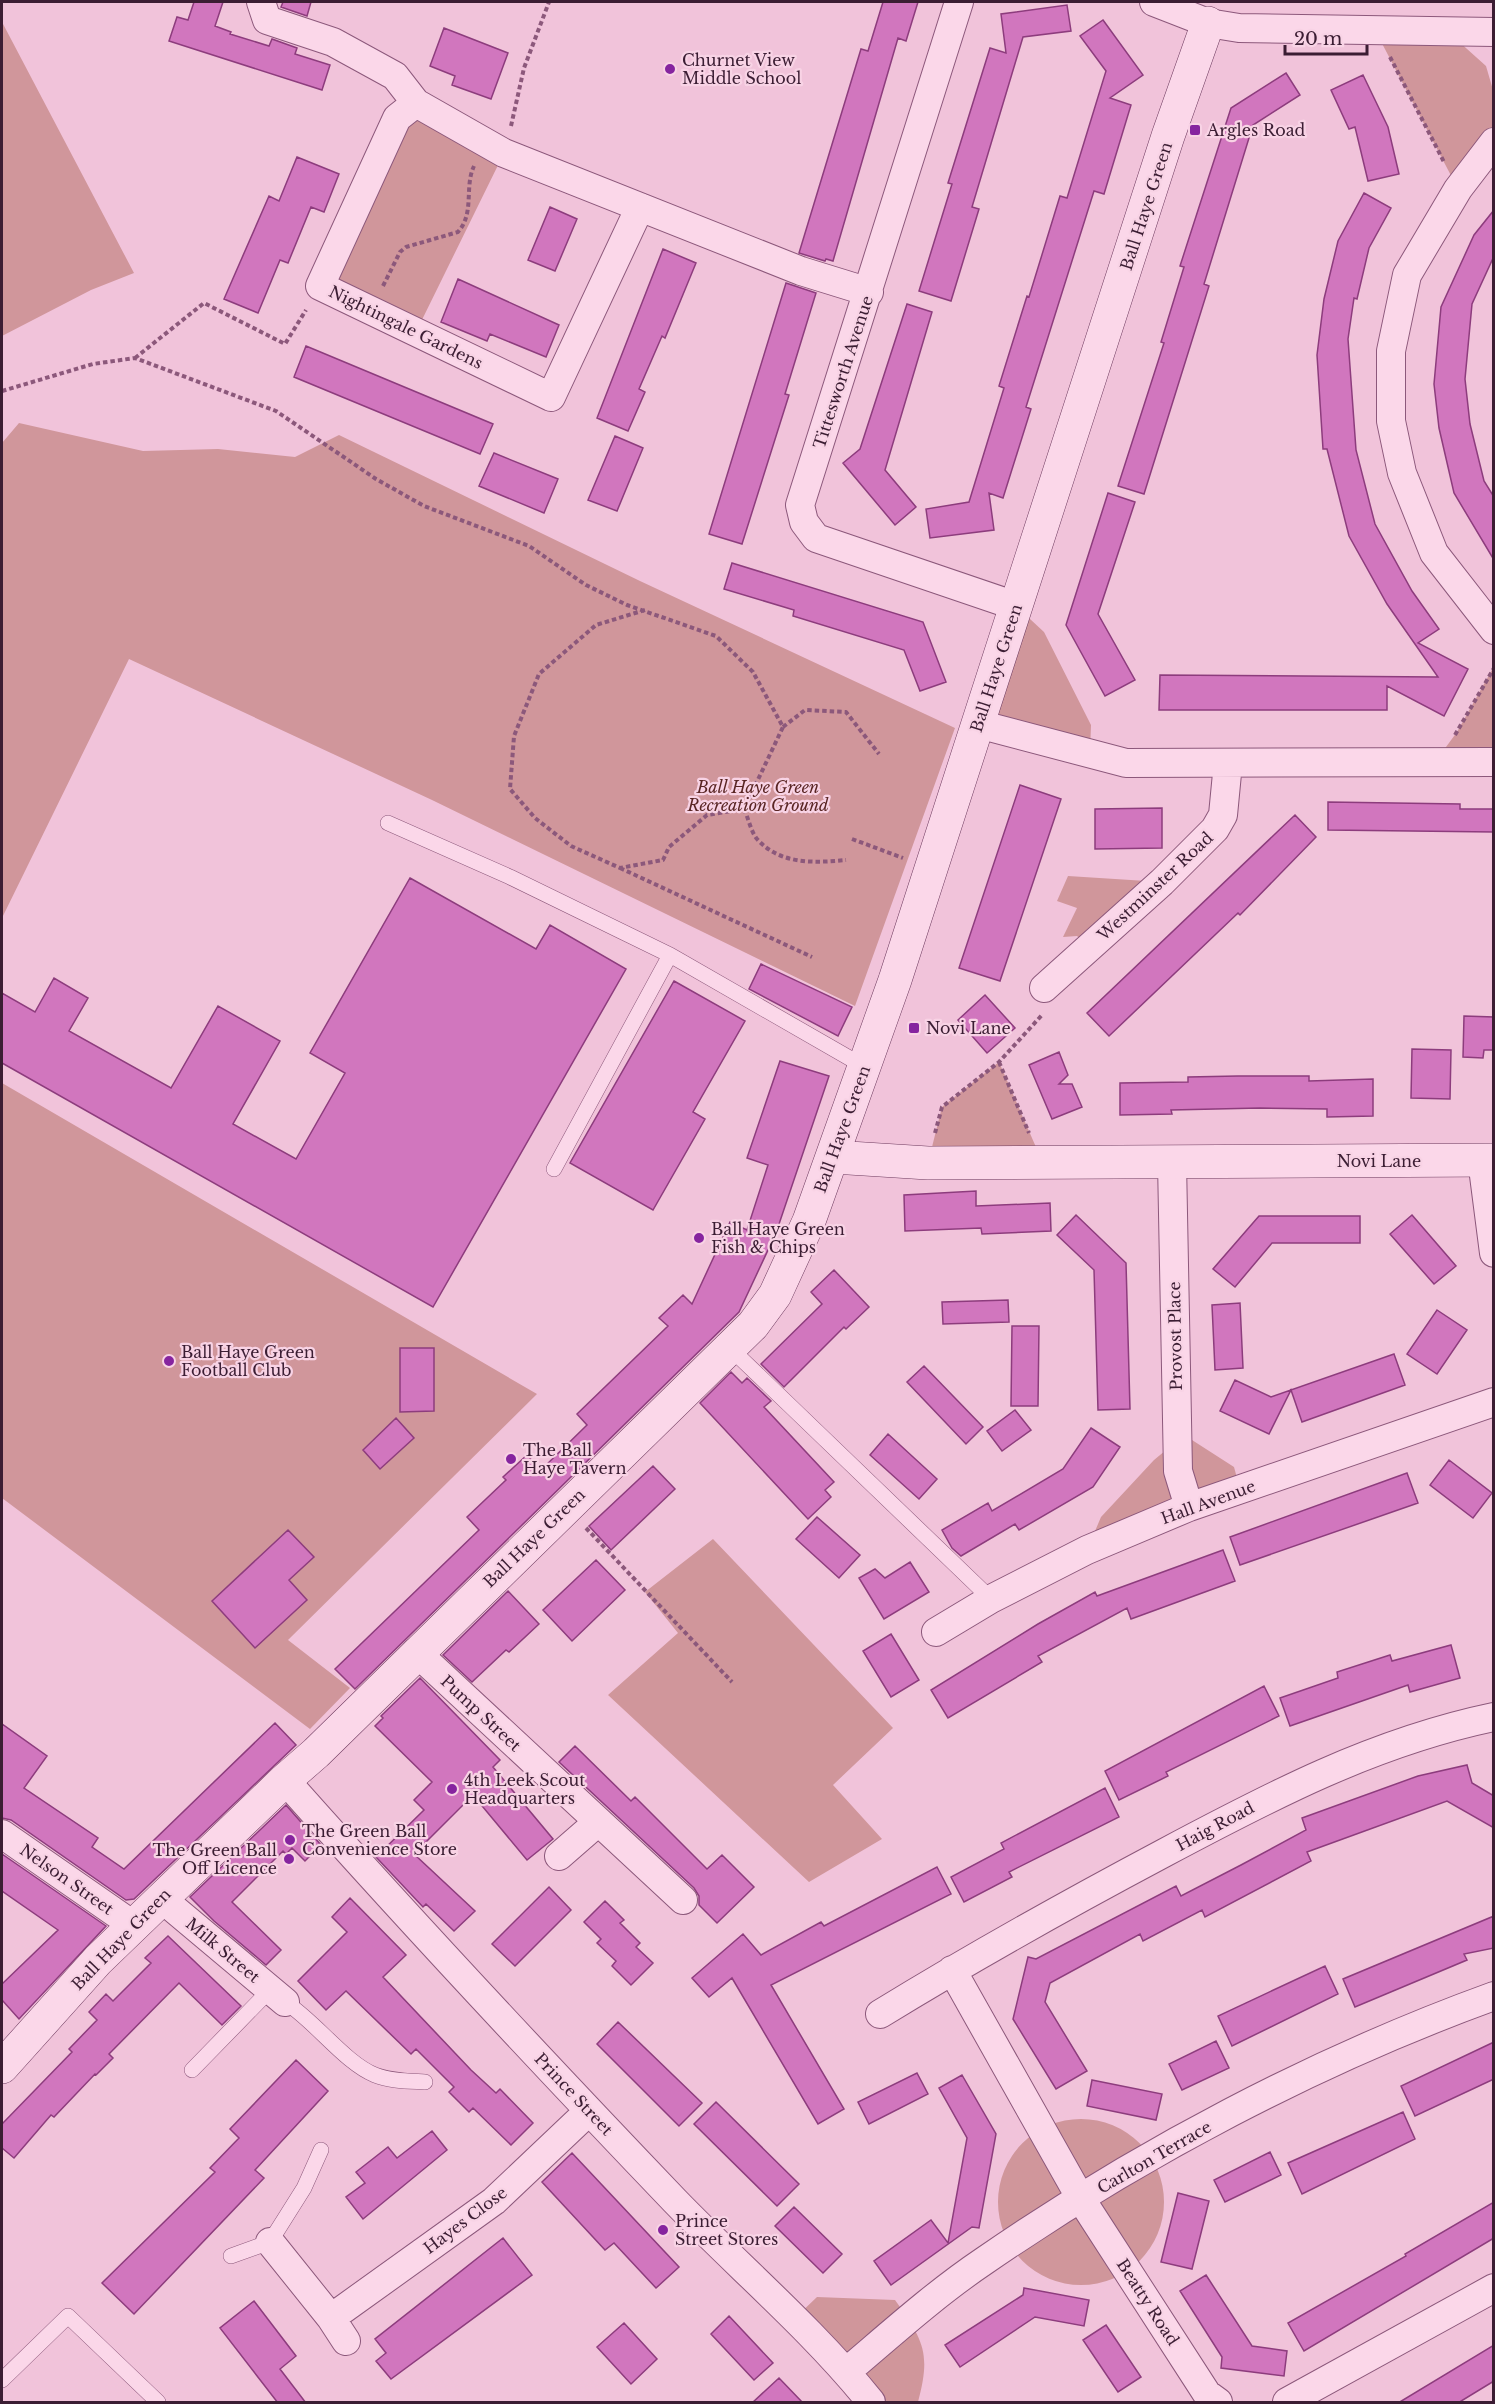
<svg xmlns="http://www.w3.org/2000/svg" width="1495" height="2404" viewBox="0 0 1495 2404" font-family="'Libre Baskerville',serif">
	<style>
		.green { fill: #d0969b }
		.building { fill: #d176be; stroke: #8d3c7d; stroke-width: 1.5 }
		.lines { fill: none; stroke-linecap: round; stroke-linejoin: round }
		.lane-casing { stroke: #8c587b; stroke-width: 16 }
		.street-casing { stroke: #8c587b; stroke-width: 30 }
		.secondary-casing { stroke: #6e3b5f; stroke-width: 34 }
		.path { stroke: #8c587b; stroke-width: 4; stroke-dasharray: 4.5 3; stroke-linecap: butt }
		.lane { stroke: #fbd7e9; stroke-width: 15 }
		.street { stroke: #fbd7e9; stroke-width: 28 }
		.secondary { stroke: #fbd7e9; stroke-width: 33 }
		.poi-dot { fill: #86249f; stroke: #f8d3e5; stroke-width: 2 }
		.labels { text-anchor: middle; stroke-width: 4.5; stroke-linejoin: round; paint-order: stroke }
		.poi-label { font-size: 16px; fill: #3b1d33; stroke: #f8d3e5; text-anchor: start }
		.street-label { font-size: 16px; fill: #3b1d33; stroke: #f8d3e5 }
		.park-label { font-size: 16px; font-style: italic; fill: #592523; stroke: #f8d3e5 }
	</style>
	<rect width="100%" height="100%" fill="#f1c3da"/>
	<path class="green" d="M 2,22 L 134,273 L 91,290 L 2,336 Z
		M 1375,30 L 1447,31 L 1486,66 L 1493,90 L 1493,142 L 1458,189 Z
		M 416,103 L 504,153 L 416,332 L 320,286 Z
		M 19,423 L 143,451 L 218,449 L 295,457 L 339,435 L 640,581 L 955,728 L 855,1006 L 432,800 L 129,659 L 2,918 L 2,443 Z
		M 1016,606 L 1044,632 L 1091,725 L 1090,753 L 978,724 Z
		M 1493,668 L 1493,762 L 1435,762 L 1457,732 Z
		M 1068,876 L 1162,882 L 1089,947 L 1077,936 L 1063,937 L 1077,908 L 1057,901 Z
		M 999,1062 L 1042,1161 L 928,1163 L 942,1107 Z
		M 2,1083 L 537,1394 L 288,1640 L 350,1688 L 310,1729 L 2,1498 Z
		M 1192,1440 L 1234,1467 L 1240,1489 L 1087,1550 L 1101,1517 L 1154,1460 L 1177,1441 Z
		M 713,1539 L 893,1728 L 833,1785 L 882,1839 L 809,1882 L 608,1695 L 678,1633 L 645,1592 Z
		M998 2202a83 83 0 1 1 166 0a83 83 0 1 1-166 0Z
		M 817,2297 L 895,2300 C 924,2341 931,2353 918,2402 L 871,2402 L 793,2320 Z"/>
	<path class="building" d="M 194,2 L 223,2 L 215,26 L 231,32 L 230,34 L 269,46 L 272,39 L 297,48 L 295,54 L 330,65 L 322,90 L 169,41 L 177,17 L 188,20 Z
		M 283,2 L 311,2 L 307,16 L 281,7 Z
		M 883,2 L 918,2 L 906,41 L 898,38 L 833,261 L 826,259 L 825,261 L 799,253 L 861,49 L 868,51 Z
		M 1067,5 L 1071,31 L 1023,37 L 972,207 L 979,209 L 951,301 L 919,291 L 952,184 L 948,183 L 990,48 L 1006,53 L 1001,14 Z
		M 1103,20 L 1143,75 L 1110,98 L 1131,105 L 1104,194 L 1094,191 L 1026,407 L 1031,409 L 1003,498 L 989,493 L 994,530 L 930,538 L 926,509 L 969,502 L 1004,388 L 999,386 L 1027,296 L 1029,297 L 1060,196 L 1067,198 L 1106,71 L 1080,36 Z
		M 444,28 L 508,53 L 491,99 L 452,85 L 455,76 L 430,66 Z
		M 1286,73 L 1300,95 L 1253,125 L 1204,284 L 1209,286 L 1144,494 L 1118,486 L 1164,343 L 1161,342 L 1184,267 L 1180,266 L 1231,108 Z
		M 1363,75 L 1388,127 L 1399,174 L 1368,181 L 1355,127 L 1349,129 L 1331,90 Z
		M 297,157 L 339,174 L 324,212 L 311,207 L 288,263 L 280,260 L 258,313 L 224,299 L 269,196 L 279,201 Z
		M 1364,193 L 1391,208 L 1369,248 L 1357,299 L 1354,298 L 1348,339 L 1356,450 L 1375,524 L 1412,591 L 1439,629 L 1418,643 L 1468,669 L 1444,716 L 1387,686 L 1387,710 L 1159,710 L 1160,675 L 1438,677 L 1387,604 L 1349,536 L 1327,449 L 1323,449 L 1317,355 L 1324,299 L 1338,241 Z
		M 550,207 L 577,219 L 555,271 L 528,260 Z
		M 1494,210 L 1494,256 L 1472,304 L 1465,379 L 1470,424 L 1484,481 L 1494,497 L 1494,560 L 1454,493 L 1439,428 L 1434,384 L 1441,307 L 1474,235 Z
		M 663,249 L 696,263 L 665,338 L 662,336 L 639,389 L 645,392 L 628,431 L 597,418 Z
		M 458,279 L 559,325 L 546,357 L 490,334 L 487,341 L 441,322 Z
		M 786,283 L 816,293 L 785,394 L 789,395 L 742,544 L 709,534 Z
		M 907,304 L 932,312 L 885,470 L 916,507 L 895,525 L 843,463 L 860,449 Z
		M 306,346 L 493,424 L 480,454 L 294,377 Z
		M 615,436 L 643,448 L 617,511 L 588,500 Z
		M 494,453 L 558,479 L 544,513 L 479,486 Z
		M 1108,493 L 1135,502 L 1098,614 L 1135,680 L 1105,696 L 1066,625 Z
		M 732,563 L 923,622 L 946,682 L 920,691 L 904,650 L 793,616 L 794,610 L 724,589 Z
		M 1020,785 L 1061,799 L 1000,981 L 959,968 Z
		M 1328,802 L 1460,804 L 1460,809 L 1494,809 L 1494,832 L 1328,830 Z
		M 1162,808 L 1162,848 L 1095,849 L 1095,809 Z
		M 1295,815 L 1316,837 L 1240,915 L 1238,913 L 1109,1036 L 1087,1013 Z
		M 410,878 L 536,949 L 550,925 L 626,969 L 433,1307 L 2,1063 L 2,993 L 35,1012 L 54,978 L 88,998 L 69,1031 L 171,1088 L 218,1006 L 280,1041 L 233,1124 L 296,1159 L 345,1073 L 310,1053 Z
		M 761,964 L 852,1007 L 838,1036 L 749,989 Z
		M 674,981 L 745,1021 L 693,1112 L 705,1119 L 653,1210 L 570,1163 Z
		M 985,995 L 1015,1028 L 987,1053 L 958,1020 Z
		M 1464,1016 L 1494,1017 L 1494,1050 L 1484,1050 L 1483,1058 L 1463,1057 Z
		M 1412,1049 L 1451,1050 L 1450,1099 L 1411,1098 Z
		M 1059,1052 L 1068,1075 L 1059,1084 L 1072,1084 L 1082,1107 L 1052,1119 L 1029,1065 Z
		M 780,1061 L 829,1076 L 776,1233 L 739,1312 L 355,1689 L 335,1669 L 479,1530 L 467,1517 L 506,1480 L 503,1477 L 527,1455 L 541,1470 L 587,1425 L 577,1414 L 668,1326 L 659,1318 L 683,1295 L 692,1304 L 730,1222 L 747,1230 L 768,1165 L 747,1158 Z
		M 1238,1076 L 1309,1076 L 1309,1081 L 1373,1079 L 1373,1116 L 1327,1117 L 1327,1109 L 1260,1108 L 1171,1110 L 1172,1114 L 1120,1115 L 1120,1083 L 1188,1082 L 1188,1077 Z
		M 976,1191 L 976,1206 L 1050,1203 L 1051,1231 L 982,1234 L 981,1228 L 905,1231 L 904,1195 Z
		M 1076,1215 L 1126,1263 L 1130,1409 L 1098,1410 L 1094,1270 L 1057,1235 Z
		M 1412,1215 L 1456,1266 L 1434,1284 L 1390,1234 Z
		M 1259,1216 L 1360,1216 L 1360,1243 L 1272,1243 L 1235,1287 L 1213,1269 Z
		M 834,1270 L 869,1307 L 846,1329 L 844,1327 L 784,1387 L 761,1364 L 822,1304 L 811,1292 Z
		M 1008,1300 L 1009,1322 L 943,1324 L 942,1302 Z
		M 1240,1303 L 1243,1368 L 1215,1370 L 1212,1305 Z
		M 1437,1310 L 1467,1330 L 1437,1374 L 1407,1354 Z
		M 1012,1326 L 1039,1326 L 1038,1406 L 1011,1406 Z
		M 400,1348 L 434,1348 L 434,1411 L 400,1412 Z
		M 1394,1354 L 1405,1385 L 1302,1422 L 1291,1390 L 1269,1434 L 1220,1411 L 1235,1380 L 1271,1397 Z
		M 924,1366 L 983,1427 L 966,1444 L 907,1382 Z
		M 731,1372 L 742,1383 L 747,1378 L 771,1401 L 764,1407 L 834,1482 L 825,1490 L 831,1497 L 808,1519 L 700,1403 Z
		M 1015,1410 L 1031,1430 L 1002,1451 L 987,1431 Z
		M 396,1418 L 414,1438 L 380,1469 L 363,1450 Z
		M 1091,1428 L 1120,1447 L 1093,1487 L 1019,1530 L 1015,1524 L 961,1556 L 952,1548 L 942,1530 L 988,1503 L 992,1511 L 1063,1469 Z
		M 888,1434 L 937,1479 L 919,1499 L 870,1455 Z
		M 1449,1460 L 1492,1493 L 1473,1518 L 1430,1485 Z
		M 653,1466 L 675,1489 L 611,1550 L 589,1526 Z
		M 1407,1473 L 1418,1503 L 1240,1565 L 1230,1537 Z
		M 817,1517 L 860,1555 L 839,1578 L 796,1539 Z
		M 288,1530 L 314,1557 L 289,1580 L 307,1600 L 255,1648 L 212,1601 Z
		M 1223,1550 L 1235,1581 L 1131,1619 L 1127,1608 L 1038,1656 L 1042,1662 L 948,1718 L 931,1690 L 1038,1624 L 1095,1592 L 1097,1596 Z
		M 596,1560 L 625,1590 L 572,1641 L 543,1610 Z
		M 910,1562 L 929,1592 L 884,1619 L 859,1578 L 875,1569 L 885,1578 Z
		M 508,1591 L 539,1624 L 509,1652 L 506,1650 L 472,1682 L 443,1655 Z
		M 891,1634 L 919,1680 L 891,1697 L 863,1651 Z
		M 1451,1645 L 1460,1678 L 1410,1692 L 1408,1685 L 1290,1726 L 1280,1698 L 1338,1678 L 1337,1672 L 1390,1655 L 1392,1661 Z
		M 420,1678 L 500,1760 L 493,1767 L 553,1839 L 527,1860 L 473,1795 L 414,1854 L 475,1911 L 454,1931 L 426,1904 L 423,1907 L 376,1857 L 424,1810 L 414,1800 L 432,1782 L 375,1726 L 383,1718 L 381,1716 Z
		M 1264,1686 L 1279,1716 L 1166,1772 L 1168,1776 L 1119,1800 L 1105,1771 Z
		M 275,1723 L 296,1745 L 134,1899 L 126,1900 L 11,1820 L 2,1818 L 2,1724 L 47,1756 L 24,1788 L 98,1838 L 92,1847 L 124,1869 Z
		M 575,1746 L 631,1801 L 635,1797 L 707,1869 L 722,1855 L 754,1887 L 717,1923 L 699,1905 L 699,1896 L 694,1888 L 559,1762 Z
		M 1467,1765 L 1472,1783 L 1494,1796 L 1494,1828 L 1447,1801 L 1307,1852 L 1311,1861 L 1205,1917 L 1202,1910 L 1143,1941 L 1140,1934 L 1050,1983 L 1045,2002 L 1087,2071 L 1056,2089 L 1013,2019 L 1028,1957 L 1036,1959 L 1176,1886 L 1181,1896 L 1241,1865 L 1306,1830 L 1302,1818 L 1418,1776 Z
		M 1105,1788 L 1119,1817 L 1009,1872 L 1012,1877 L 964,1902 L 951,1877 L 1004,1849 L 1001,1843 Z
		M 286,1805 L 321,1845 L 305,1861 L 292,1848 L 286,1854 L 283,1851 L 232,1902 L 281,1950 L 266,1965 L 214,1921 L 190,1897 Z
		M 2,1854 L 106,1926 L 19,2019 L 2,2000 L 2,1984 L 58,1930 L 2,1891 Z
		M 937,1867 L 951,1894 L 771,1985 L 844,2109 L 818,2124 L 732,1978 L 709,1997 L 692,1978 L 743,1934 L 761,1955 L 821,1922 L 824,1926 Z
		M 549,1887 L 571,1910 L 515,1966 L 492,1944 Z
		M 350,1898 L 406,1955 L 383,1977 L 471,2070 L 496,2093 L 500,2089 L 533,2123 L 511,2145 L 473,2108 L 469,2112 L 449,2092 L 454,2087 L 416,2049 L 411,2054 L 346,1991 L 326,2010 L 298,1981 L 347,1932 L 332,1917 Z
		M 605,1901 L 624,1920 L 620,1923 L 640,1943 L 636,1947 L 653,1963 L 631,1985 L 612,1966 L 616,1961 L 597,1943 L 601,1939 L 584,1922 Z
		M 1494,1916 L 1494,1948 L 1464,1954 L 1467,1960 L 1355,2007 L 1343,1979 Z
		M 168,1936 L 241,2006 L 222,2025 L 179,1983 L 109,2054 L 113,2058 L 96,2075 L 95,2074 L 54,2117 L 51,2115 L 14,2158 L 2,2148 L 2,2124 L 72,2052 L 69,2049 L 97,2020 L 89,2012 L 106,1994 L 113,2001 L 151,1963 L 145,1958 Z
		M 1325,1966 L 1338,1994 L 1232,2046 L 1218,2016 Z
		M 618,2022 L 702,2103 L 679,2126 L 597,2044 Z
		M 1216,2041 L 1229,2068 L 1182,2090 L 1169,2064 Z
		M 1494,2042 L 1494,2079 L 1415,2116 L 1401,2086 Z
		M 296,2060 L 328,2091 L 255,2170 L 264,2178 L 134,2314 L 102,2283 L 215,2172 L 210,2168 L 239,2138 L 230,2129 Z
		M 917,2073 L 928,2094 L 869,2124 L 858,2102 Z
		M 962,2075 L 996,2134 L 979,2228 L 972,2227 L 891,2285 L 874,2261 L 931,2220 L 948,2243 L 967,2138 L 939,2088 Z
		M 1092,2080 L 1162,2094 L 1156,2120 L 1087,2106 Z
		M 716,2102 L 799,2184 L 777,2206 L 694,2124 Z
		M 1403,2112 L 1415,2139 L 1302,2194 L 1288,2163 Z
		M 432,2131 L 447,2150 L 363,2219 L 346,2197 L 365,2183 L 356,2172 L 388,2147 L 397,2158 Z
		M 1270,2152 L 1281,2175 L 1225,2202 L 1214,2180 Z
		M 572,2153 L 679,2267 L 656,2288 L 614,2243 L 605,2250 L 542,2182 Z
		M 1178,2193 L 1209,2201 L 1192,2269 L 1161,2262 Z
		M 1494,2202 L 1494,2238 L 1304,2351 L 1288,2323 L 1406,2256 L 1405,2254 Z
		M 794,2207 L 842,2254 L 823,2273 L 775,2226 Z
		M 503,2238 L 532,2275 L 391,2379 L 376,2361 L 386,2353 L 375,2339 Z
		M 1206,2275 L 1252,2346 L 1287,2351 L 1284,2376 L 1221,2368 L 1222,2357 L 1180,2291 Z
		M 1024,2288 L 1089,2300 L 1084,2326 L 1035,2317 L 960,2367 L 945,2345 L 1023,2295 Z
		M 254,2301 L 296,2356 L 280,2369 L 306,2403 L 278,2403 L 220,2328 Z
		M 729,2316 L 773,2363 L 754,2380 L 711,2334 Z
		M 624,2323 L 657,2359 L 631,2384 L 597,2347 Z
		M 1106,2325 L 1141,2377 L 1118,2392 L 1083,2340 Z
		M 1494,2345 L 1494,2381 L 1458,2403 L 1398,2403 Z
		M 779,2378 L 803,2403 L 752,2403 Z"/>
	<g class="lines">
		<defs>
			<path id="lane" d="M 388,823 L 510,877 L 670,955
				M 554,1169 L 670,955 L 865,1067
				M 730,1348 L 991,1599
				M 285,2002 C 315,2021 345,2063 375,2075 C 390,2081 408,2081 425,2082
				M 192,2070 L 270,1990
				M 231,2256 L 270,2242 L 304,2188 L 321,2150
				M 2,2380 L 68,2316 L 158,2402"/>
			<path id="street" d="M 261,2 L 267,20 L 333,42 L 395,76 L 416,103
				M 959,2 L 800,505 L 804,522 L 816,538 L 1016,606
				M 1154,2 L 1208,23 L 1239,28 L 1494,32
				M 1494,142 L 1458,189 L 1407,275 L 1391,351 L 1391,421 L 1402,473 L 1434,553 L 1494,630
				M 640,207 L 551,397 L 320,286 L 397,118 L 416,103 L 504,153 L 801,271 L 869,292
				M 978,724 L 1126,763 L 1494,762
				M 1044,988 L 1162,882 L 1215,829 L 1223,815 L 1228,763
				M 1482,1160 L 1494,1253
				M 1172,1162 L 1178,1471 L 1189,1507
				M 936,1632 L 991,1599 L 1087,1550 L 1189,1507 L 1494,1402
				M 416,1652 L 683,1900
				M 285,1780 C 412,1923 543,2063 675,2201 C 740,2268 813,2330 871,2402
				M 2,1834 L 133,1925
				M 559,1856 L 598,1822
				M 161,1898 L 285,2002
				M 952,1970 L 1081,2199 L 1207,2394 L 1218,2402
				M 880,2014 C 973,1957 1068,1904 1164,1853 C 1271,1796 1374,1742 1494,1717
				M 270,2242 L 331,2318 L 346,2341
				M 331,2318 L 494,2201 L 589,2111
				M 846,2372 C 891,2334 935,2294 984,2261 C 1139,2154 1317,2060 1494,1996
				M 1287,2402 L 1494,2288"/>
			<path id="secondary" d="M 833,1157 L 928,1163 L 1494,1160
				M 2,2067 L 98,1960 L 285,1780 L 316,1753 L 753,1325 L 775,1295 L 809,1221 L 895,980 L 1168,136 L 1208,23"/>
		</defs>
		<use href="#lane" class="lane-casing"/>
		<use href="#street" class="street-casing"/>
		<use href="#secondary" class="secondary-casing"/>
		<path class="path" d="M 1390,57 L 1444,162
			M 511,126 L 524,68 L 549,2
			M 383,286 L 400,252 L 406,247 L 458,232 C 475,213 464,187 474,166
			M 135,358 L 204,303 L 285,344 L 306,310
			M 2,391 L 93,364 L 135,358 L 276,411 L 376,479 L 424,506 L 529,546 L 586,585 L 627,605 L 716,636 L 753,672 L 783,727 L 744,809 L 707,815 L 669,847 L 663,860 L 620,868 L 571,846 L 535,818 L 510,789 L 514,736 L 539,674 L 596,625 L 645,610
			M 783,727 L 805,710 L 846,712 L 879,754
			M 1455,735 L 1494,668
			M 744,809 C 748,817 751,832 757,839 C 780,865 815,863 846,860
			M 852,839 L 903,858
			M 620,868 L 812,957
			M 999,1062 L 1029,1133
			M 935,1133 L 942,1107 L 999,1062 L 1042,1015
			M 586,1528 L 732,1682"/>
		<use href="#lane" class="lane"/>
		<use href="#street" class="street"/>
		<use href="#secondary" class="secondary"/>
	</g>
	<g class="poi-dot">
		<circle cx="670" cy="69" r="6"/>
		<rect x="1189" y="124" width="12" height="12" rx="3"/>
		<rect x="908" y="1022" width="12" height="12" rx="3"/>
		<circle cx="699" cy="1238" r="6"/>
		<circle cx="169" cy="1361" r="6"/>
		<circle cx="511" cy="1459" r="6"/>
		<circle cx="452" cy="1789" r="6"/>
		<circle cx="290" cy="1840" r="6"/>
		<circle cx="289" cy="1859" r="6"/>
		<circle cx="663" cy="2230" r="6"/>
	</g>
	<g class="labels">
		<g class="poi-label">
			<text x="682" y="66">Churnet View<tspan x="682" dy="18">Middle School</tspan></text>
			<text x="1207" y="136">Argles Road</text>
			<text x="926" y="1034">Novi Lane</text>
			<text x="711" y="1235">Ball Haye Green<tspan x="711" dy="18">Fish &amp; Chips</tspan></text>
			<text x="181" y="1358">Ball Haye Green<tspan x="181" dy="18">Football Club</tspan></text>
			<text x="523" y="1456">The Ball<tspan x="523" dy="18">Haye Tavern</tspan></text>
			<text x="464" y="1786">4th Leek Scout<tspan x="464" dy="18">Headquarters</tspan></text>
			<text x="302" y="1837">The Green Ball<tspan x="302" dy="18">Convenience Store</tspan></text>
			<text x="277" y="1856" text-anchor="end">The Green Ball<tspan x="277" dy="18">Off Licence</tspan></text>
			<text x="675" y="2227">Prince<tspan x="675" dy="18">Street Stores</tspan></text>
		</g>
		<g class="street-label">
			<text transform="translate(1146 206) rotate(-72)" y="6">Ball Haye Green</text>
			<text transform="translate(406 327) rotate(26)" y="6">Nightingale Gardens</text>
			<text transform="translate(843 372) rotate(-72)" y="6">Tittesworth Avenue</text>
			<text transform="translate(996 668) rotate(-72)" y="6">Ball Haye Green</text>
			<text transform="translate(1155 886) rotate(-43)" y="6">Westminster Road</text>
			<text transform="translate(842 1129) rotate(-70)" y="6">Ball Haye Green</text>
			<text x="1379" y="1167">Novi Lane</text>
			<text transform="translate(1175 1336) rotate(-91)" y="6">Provost Place</text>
			<text transform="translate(1208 1502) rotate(-20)" y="6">Hall Avenue</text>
			<text transform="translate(534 1538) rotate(-44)" y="6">Ball Haye Green</text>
			<text transform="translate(481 1713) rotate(43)" y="6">Pump Street</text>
			<text transform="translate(1215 1826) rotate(-28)" y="6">Haig Road</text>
			<text transform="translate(67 1879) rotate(35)" y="6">Nelson Street</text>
			<text transform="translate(121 1939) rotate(-46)" y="6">Ball Haye Green</text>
			<text transform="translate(223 1950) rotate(40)" y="6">Milk Street</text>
			<text transform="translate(574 2094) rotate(47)" y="6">Prince Street</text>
			<text transform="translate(1154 2157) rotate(-30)" y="6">Carlton Terrace</text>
			<text transform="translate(465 2220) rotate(-37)" y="6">Hayes Close</text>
			<text transform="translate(1148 2302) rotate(57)" y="6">Beatty Road</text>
		</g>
		<g class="park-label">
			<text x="758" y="793">Ball Haye Green<tspan x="758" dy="18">Recreation Ground</tspan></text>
		</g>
	</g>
	<rect width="1495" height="2404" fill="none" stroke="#3b1d33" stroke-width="6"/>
	<path d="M1285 45v9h82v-9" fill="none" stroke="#3b1d33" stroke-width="3"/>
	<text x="1294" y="45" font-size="18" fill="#3b1d33" stroke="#f8d3e5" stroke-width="4.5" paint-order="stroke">20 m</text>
</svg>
